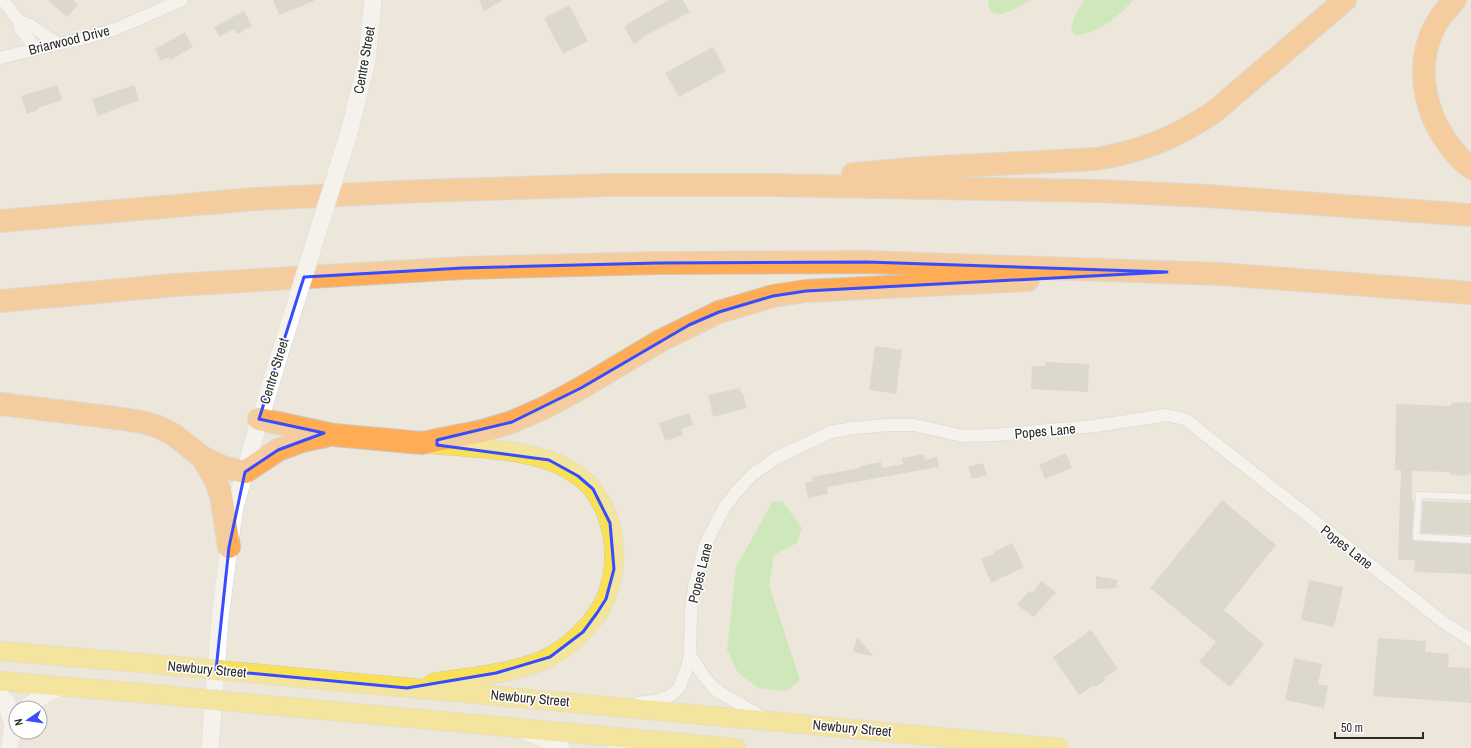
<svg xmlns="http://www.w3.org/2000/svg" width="1471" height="748" viewBox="0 0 1471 748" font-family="'Archivo Narrow',sans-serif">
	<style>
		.green { fill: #aae894 }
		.building { fill: #c8c5ba }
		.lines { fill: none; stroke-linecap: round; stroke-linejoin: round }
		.service-casing { stroke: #d0d3e4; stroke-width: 8 }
		.minor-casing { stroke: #d0d3e4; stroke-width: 14 }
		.secondary-casing { stroke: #d0d3e4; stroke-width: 18 }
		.primary-casing { stroke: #c8c8c8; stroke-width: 20 }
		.motorway-casing { stroke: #c8c8c8; stroke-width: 24 }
		.service { stroke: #fff; stroke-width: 6 }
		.minor { stroke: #fff; stroke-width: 12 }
		.secondary { stroke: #fff; stroke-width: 17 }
		.primary { stroke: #fae154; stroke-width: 19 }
		.motorway { stroke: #ffac55; stroke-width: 22 }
		.secondary-bridge-casing { stroke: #d0d3e4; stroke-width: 18; stroke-linecap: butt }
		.primary-bridge-casing { stroke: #c8c8c8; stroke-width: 20; stroke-linecap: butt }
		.secondary-bridge { stroke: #fff; stroke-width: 17 }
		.primary-bridge { stroke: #fae154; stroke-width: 19 }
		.marked { fill: none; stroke: #374cff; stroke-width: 3; stroke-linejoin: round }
		.labels { text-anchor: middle; stroke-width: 3; stroke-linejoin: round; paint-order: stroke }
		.street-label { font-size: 14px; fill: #2a2a2a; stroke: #fff }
	</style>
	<rect width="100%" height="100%" fill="#ede7db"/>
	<path class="green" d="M 988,0 L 1030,0 C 1019,7 988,28 988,0 Z
		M 1084,0 L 1133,0 C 1118,17 1099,34 1075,35 L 1071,31 L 1074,17 Z
		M 773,501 L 782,501 L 802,528 L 797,543 L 774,555 L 769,585 L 800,680 L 787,691 L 758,688 L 738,673 L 727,650 L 736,567 Z"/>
	<path class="building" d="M 48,0 L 73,0 L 78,5 L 67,17 Z
		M 273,0 L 314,0 L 314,1 L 279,15 Z
		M 479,0 L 503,0 L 484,11 Z
		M 669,0 L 683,0 L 690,12 L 641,38 L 642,39 L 634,44 L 624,27 L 627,25 L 627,24 Z
		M 569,5 L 588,41 L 563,54 L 544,18 Z
		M 244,11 L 252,26 L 237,34 L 234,29 L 219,37 L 214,27 Z
		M 185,32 L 193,47 L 170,60 L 169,57 L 161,61 L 155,49 Z
		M 713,47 L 726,71 L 679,97 L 665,73 Z
		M 57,85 L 62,100 L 38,108 L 38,110 L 27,114 L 21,96 Z
		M 134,85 L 139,100 L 98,116 L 92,99 Z
		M 875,346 L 902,350 L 896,394 L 869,390 Z
		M 1045,362 L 1089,364 L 1088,392 L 1031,389 L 1032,366 L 1045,366 Z
		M 740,388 L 741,393 L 743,393 L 747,408 L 713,417 L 708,395 Z
		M 1465,402 L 1471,403 L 1471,474 L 1460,476 L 1450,474 L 1450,472 L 1412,471 L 1412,501 L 1414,501 L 1412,537 L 1413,540 L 1416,541 L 1471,544 L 1471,574 L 1414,572 L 1415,560 L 1398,560 L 1401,470 L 1395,470 L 1396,404 L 1451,406 L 1451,403 Z
		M 689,413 L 693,425 L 681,429 L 683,435 L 665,441 L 659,423 Z
		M 1066,453 L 1072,468 L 1045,479 L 1039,465 Z
		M 924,454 L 925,460 L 937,457 L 939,467 L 827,487 L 828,494 L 808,498 L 805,483 L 813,481 L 812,477 L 860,468 L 860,466 L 881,462 L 882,468 L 903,464 L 902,458 Z
		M 983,463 L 987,475 L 972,479 L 968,467 Z
		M 1222,500 L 1276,545 L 1224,610 L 1264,644 L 1230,687 L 1199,662 L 1216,642 L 1150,588 Z
		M 1423,501 L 1471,503 L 1471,535 L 1421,533 Z
		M 1012,543 L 1024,567 L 991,583 L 981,559 L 994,554 L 994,552 Z
		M 1096,576 L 1118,580 L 1116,588 L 1096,589 Z
		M 1309,580 L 1343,587 L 1334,627 L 1301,620 Z
		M 1041,581 L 1056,592 L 1034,617 L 1017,605 L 1029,591 L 1032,593 Z
		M 1091,630 L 1118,669 L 1104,678 L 1106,680 L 1096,687 L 1094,685 L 1079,695 L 1053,657 Z
		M 857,637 L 873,656 L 853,652 Z
		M 1378,638 L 1426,641 L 1425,652 L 1449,654 L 1448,667 L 1470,668 L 1471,703 L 1373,696 Z
		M 1294,658 L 1322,664 L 1318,684 L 1328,686 L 1324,708 L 1285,700 Z"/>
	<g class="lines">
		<defs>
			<path id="service" d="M 1471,497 L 1419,495 L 1416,537 L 1471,540"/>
			<path id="minor" d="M 3,0 L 19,21 L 30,25 L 59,44
				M 19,21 L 20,28 L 36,49
				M 0,58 L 36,49 L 82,39 L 116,29 L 182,0
				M 690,655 L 705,678 L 716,690 L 762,717
				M 638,703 L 655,701 L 670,696 L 679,688 L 687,668 L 690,655 L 691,612 L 694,587 L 705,545 L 724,508 L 736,492 L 753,474 L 776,458 L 831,432 L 853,428 L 889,425 L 914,425 L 963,436 L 994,435 L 1095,426 L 1166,415 L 1185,419 L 1442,621 L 1471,640"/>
			<path id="secondary" d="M 350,129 L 367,60 L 373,0
				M 0,696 L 6,701 L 13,726
				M 26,708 C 36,698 50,692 63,686
				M 527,732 L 540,737 L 561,748
				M 9,748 L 13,726 L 16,721
				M 210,748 L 220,619 L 229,547 L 235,507 L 253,443 L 280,353
				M 616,748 L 634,744 L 643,743"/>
			<path id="primary" d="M 433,444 C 472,448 533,449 566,468 C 575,473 588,482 594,491 C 616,522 620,563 606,598 C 597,620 572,645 551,656 C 522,673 467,677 433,683
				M 0,651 L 165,665
				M 271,675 L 1059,748
				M 0,681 L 164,695
				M 267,705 L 736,748"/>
			<path id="motorway" d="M 1455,0 C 1451,5 1445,11 1441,16 C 1407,66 1427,132 1471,168
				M 853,174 L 923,168 L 1096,159 C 1143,151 1175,138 1214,112 L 1345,0
				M 0,221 L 255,199 L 422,191 L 610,185 L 767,185 L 1099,191 L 1207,196 L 1471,215
				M 0,301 L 175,285 L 463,268 L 658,263 L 867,262 L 1220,274 L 1471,293
				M 0,404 L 116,418 L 142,422 L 159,427 L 174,435 L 202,457 L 225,468 L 245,472 L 278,450 L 302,441 L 326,436
				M 259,419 L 334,435 L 422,443 L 482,431 L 512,422 L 546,407 L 581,388 L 660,341 L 719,312 L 773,296 L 806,291 L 1028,280
				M 202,457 L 215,479 L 221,495 L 229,547"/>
		</defs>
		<use href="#service" class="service-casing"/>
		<use href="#minor" class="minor-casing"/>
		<use href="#secondary" class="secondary-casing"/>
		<use href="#primary" class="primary-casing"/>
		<use href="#motorway" class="motorway-casing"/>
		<use href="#service" class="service"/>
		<use href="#minor" class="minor"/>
		<use href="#secondary" class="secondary"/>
		<use href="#primary" class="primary"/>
		<use href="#motorway" class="motorway"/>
		<defs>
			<path id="secondary-bridge" d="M 280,353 L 350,129"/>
			<path id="primary-bridge" d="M 165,665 L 271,675
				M 164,695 L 267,705"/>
		</defs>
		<use href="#secondary-bridge" class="secondary-bridge-casing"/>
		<use href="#primary-bridge" class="primary-bridge-casing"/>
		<use href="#secondary-bridge" class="secondary-bridge"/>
		<use href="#primary-bridge" class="primary-bridge"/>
	</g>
	<path d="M0 0H1471V748H0ZM 867,262 L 1167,272 L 806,291 L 773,296 L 719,312 L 689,325 L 581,388 L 512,422 L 437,440 L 437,445 L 549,460 L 578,476 L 593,489 L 610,523 L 614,569 L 606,599 L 597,613 L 583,632 L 550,657 L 496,673 L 407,688 L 216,670 L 229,547 L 245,472 L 278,450 L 324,433 L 259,419 L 304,277 L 463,268 L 658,263 Z" fill="#ede7db" fill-opacity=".55" fill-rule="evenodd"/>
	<path class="marked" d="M 867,262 L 1167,272 L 806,291 L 773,296 L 719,312 L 689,325 L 581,388 L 512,422 L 437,440 L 437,445 L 549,460 L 578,476 L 593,489 L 610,523 L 614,569 L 606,599 L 597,613 L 583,632 L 550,657 L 496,673 L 407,688 L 216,670 L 229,547 L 245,472 L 278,450 L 324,433 L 259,419 L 304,277 L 463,268 L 658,263 Z"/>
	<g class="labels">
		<g class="street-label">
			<text transform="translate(69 40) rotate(-14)" y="5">Briarwood Drive</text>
			<text transform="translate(364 60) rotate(-80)" y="5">Centre Street</text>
			<text transform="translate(274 371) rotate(-73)" y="5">Centre Street</text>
			<text transform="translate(1045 431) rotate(-5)" y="5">Popes Lane</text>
			<text transform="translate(1347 547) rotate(38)" y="5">Popes Lane</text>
			<text transform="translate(700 573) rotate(-76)" y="5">Popes Lane</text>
			<text transform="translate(207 669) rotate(5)" y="5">Newbury Street</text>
			<text transform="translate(530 698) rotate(5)" y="5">Newbury Street</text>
			<text transform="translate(852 728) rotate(5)" y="5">Newbury Street</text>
		</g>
	</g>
	<g transform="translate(28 720) rotate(257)"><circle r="19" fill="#ffffff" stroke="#aaaaaa"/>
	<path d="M0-3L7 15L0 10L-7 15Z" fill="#374cff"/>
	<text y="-6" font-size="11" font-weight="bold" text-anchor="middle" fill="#2a2a2a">N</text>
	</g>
	<path d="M1335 732v6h88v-6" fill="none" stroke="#2a2a2a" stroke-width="2"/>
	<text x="1341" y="732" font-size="12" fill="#2a2a2a" stroke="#ffffff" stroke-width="3" paint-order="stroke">50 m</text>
</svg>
